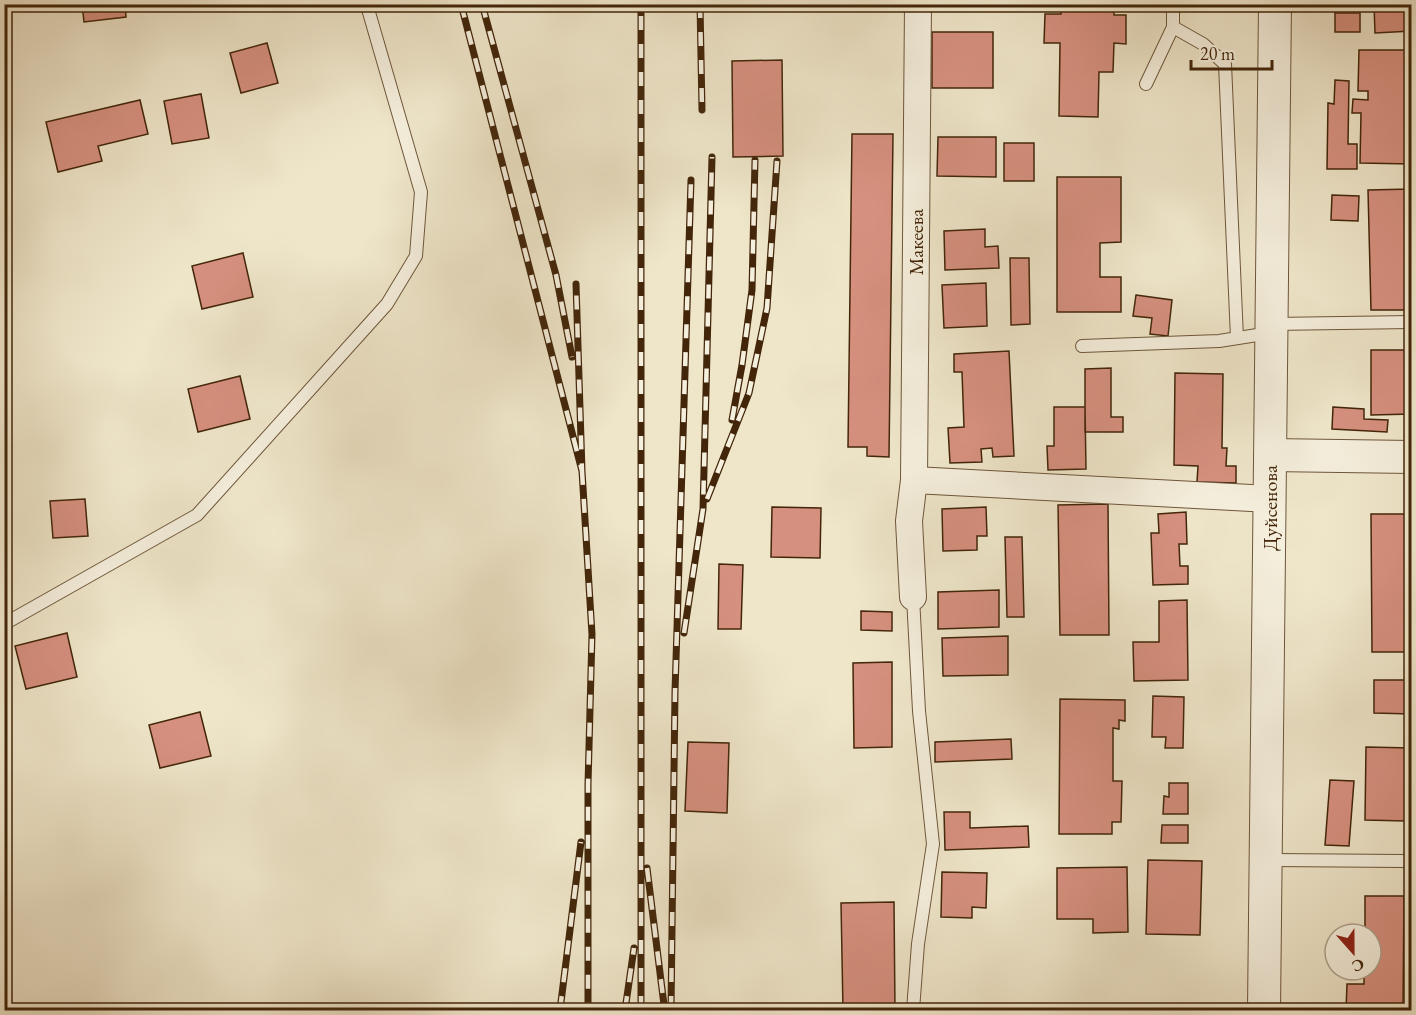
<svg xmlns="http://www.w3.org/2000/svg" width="1416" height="1015" viewBox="0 0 1416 1015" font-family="'EB Garamond',serif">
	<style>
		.building { fill: #d6907f; stroke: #43260a; stroke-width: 1.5 }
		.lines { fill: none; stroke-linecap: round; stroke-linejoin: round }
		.service-casing { stroke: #6e563a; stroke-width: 14 }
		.minor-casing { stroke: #6e563a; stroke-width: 28 }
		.tertiary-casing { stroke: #6e563a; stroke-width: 34 }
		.service { stroke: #f5efdd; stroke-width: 12 }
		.minor { stroke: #f5efdd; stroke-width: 26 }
		.tertiary { stroke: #f5efdd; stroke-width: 32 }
		.rail-casing { stroke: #43260a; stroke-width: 7 }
		.rail { stroke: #f5efdd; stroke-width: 4.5; stroke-dasharray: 14; stroke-linecap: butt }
		.labels { text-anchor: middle; stroke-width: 4.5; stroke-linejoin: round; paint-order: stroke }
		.street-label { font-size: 20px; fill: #43260a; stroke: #f5efdd }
	</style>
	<rect width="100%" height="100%" fill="#efe6ca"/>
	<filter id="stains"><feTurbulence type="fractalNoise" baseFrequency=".00333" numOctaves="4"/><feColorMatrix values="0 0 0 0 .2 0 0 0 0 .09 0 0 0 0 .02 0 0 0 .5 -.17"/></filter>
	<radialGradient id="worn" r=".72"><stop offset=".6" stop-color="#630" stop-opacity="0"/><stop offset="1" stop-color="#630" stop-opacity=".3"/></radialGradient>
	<path class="building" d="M 82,4 L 125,4 L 126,17 L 84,22 Z
		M 1061,4 L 1114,4 L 1114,15 L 1126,15 L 1126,44 L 1114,43 L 1113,72 L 1099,72 L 1098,117 L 1059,116 L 1060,43 L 1044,43 L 1045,14 L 1061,14 Z
		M 1374,4 L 1412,4 L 1412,31 L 1375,33 Z
		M 1335,13 L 1360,13 L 1360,32 L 1335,32 Z
		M 932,32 L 993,32 L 993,88 L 932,88 Z
		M 267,43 L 278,83 L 241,93 L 230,53 Z
		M 1359,50 L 1412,50 L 1412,164 L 1360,163 L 1361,113 L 1352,113 L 1353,99 L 1368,100 L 1368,91 L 1358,91 Z
		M 782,60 L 783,156 L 733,157 L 732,61 Z
		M 1335,80 L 1349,81 L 1348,144 L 1357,144 L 1357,169 L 1327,169 L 1328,103 L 1334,104 Z
		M 201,94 L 209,138 L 172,144 L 164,101 Z
		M 140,100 L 148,134 L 98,146 L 102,161 L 58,172 L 46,122 Z
		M 852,134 L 893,134 L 889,457 L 867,456 L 867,447 L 848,447 Z
		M 938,137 L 996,137 L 996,177 L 937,176 Z
		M 1004,143 L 1034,143 L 1034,181 L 1004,181 Z
		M 1057,177 L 1121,177 L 1121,242 L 1100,243 L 1100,277 L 1121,277 L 1121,312 L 1057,312 Z
		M 1410,179 L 1412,179 L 1412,310 L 1371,310 L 1368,190 L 1411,189 Z
		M 1332,195 L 1359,196 L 1358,221 L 1331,220 Z
		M 985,229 L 985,247 L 998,246 L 999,268 L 945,270 L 944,231 Z
		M 243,253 L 253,297 L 202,309 L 192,266 Z
		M 1010,258 L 1029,258 L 1030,324 L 1011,325 Z
		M 986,283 L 987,326 L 944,328 L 942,285 Z
		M 1136,295 L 1172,300 L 1168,336 L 1150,334 L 1152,318 L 1133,316 Z
		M 1371,350 L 1412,350 L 1412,414 L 1371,415 Z
		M 1009,351 L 1014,456 L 993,457 L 992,448 L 981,449 L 982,462 L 950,463 L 948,428 L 964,427 L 962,372 L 954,372 L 954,354 Z
		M 1111,368 L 1111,417 L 1123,417 L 1123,432 L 1085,432 L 1085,369 Z
		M 1175,373 L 1223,374 L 1222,448 L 1227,448 L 1226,466 L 1236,466 L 1236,483 L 1197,482 L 1198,466 L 1174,465 Z
		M 240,376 L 250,419 L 198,432 L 188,389 Z
		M 1054,407 L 1085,407 L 1086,469 L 1048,470 L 1047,446 L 1054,446 Z
		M 1333,407 L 1364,409 L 1364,419 L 1388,420 L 1387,432 L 1332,429 Z
		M 85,499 L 88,536 L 53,538 L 50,501 Z
		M 1108,504 L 1109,635 L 1060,635 L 1058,505 Z
		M 772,507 L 821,508 L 820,558 L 771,557 Z
		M 986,507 L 987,536 L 977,536 L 977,550 L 943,551 L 942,509 Z
		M 1186,512 L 1187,544 L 1179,544 L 1180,566 L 1188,566 L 1188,584 L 1153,585 L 1151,533 L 1159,533 L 1158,514 Z
		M 1371,514 L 1410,514 L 1410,652 L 1372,652 Z
		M 1005,537 L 1022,537 L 1024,617 L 1007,617 Z
		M 719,564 L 743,565 L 741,629 L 718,629 Z
		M 999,590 L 999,627 L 938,629 L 938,592 Z
		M 1187,600 L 1188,680 L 1134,681 L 1133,642 L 1159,642 L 1159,601 Z
		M 861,611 L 892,612 L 892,631 L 861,630 Z
		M 67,633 L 77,677 L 26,689 L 15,646 Z
		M 1008,636 L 1008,675 L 943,676 L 942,638 Z
		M 892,662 L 892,747 L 854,748 L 853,663 Z
		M 1374,680 L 1412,680 L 1412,714 L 1374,713 Z
		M 1153,696 L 1184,697 L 1183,748 L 1165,748 L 1166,737 L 1152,737 Z
		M 1060,699 L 1125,700 L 1125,721 L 1119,720 L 1119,729 L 1113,728 L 1113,781 L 1122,781 L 1121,822 L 1112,822 L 1112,834 L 1059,834 Z
		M 200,712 L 211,756 L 160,768 L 149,725 Z
		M 1011,739 L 1012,759 L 935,762 L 935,742 Z
		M 688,742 L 729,743 L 727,813 L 685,811 Z
		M 1366,747 L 1412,748 L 1412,778 L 1407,778 L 1406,821 L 1365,820 Z
		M 1330,780 L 1354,781 L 1349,846 L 1325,845 Z
		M 1169,783 L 1188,783 L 1188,814 L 1163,814 L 1164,796 L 1169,797 Z
		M 944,812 L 970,812 L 970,828 L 1028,826 L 1029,847 L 945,850 Z
		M 1162,825 L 1188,825 L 1188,843 L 1161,843 Z
		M 1148,860 L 1202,861 L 1200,935 L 1146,934 Z
		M 1127,867 L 1128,932 L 1093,933 L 1093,919 L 1057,919 L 1057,868 Z
		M 942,872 L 987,873 L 986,908 L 972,907 L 972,918 L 941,917 Z
		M 1365,896 L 1404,896 L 1403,1010 L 1346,1010 L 1347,984 L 1364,984 L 1364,970 L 1371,970 L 1371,934 L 1365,934 Z
		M 894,902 L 895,1010 L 843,1010 L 841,903 Z"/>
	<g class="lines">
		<defs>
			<path id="service" d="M 1173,27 L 1203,44 L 1225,64 L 1237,338
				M 1146,84 L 1173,27 L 1173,4
				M 1272,324 L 1412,322
				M 1082,346 L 1219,341 L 1270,333
				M 4,624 L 197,515 L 387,304 L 416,256 L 421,192 L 368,9
				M 1267,860 L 1405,861 L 1412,865
				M 913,1010 L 918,944 L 933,844 L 919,711 L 913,597"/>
			<path id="minor" d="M 914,480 L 918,4
				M 913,597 L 909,521 L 914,480 L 1270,499"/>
			<path id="tertiary" d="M 1270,455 L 1412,457
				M 1264,1010 L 1275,4"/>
		</defs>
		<use href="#service" class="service-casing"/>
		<use href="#minor" class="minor-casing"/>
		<use href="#tertiary" class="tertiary-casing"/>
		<use href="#service" class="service"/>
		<use href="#minor" class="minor"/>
		<use href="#tertiary" class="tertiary"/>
		<defs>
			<path id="rail" d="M 461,4 L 582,471 L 576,284
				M 482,4 L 556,275 L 572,357
				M 700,4 L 702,110
				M 732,420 L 742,365 L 752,290 L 755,160
				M 582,471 L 592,634 L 588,785 L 588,1010
				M 707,499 L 749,393 L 767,308 L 777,161
				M 684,633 L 703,509 L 712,157
				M 647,868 L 664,1005
				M 560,1010 L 581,842
				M 625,1010 L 634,948
				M 641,1010 L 641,4
				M 671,1010 L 675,692 L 691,180"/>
		</defs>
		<use href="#rail" class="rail-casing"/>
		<use href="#rail" class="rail"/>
	</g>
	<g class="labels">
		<g class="street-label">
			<text transform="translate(916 242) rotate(-90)" y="7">Макеева</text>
			<text transform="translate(1270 508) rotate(-90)" y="7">Дуйсенова</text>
		</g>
	</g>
	<rect width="1416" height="1015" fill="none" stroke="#efe6ca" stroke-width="24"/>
	<rect x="6" y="6" width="1404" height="1003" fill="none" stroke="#43260a" stroke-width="3"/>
	<rect x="12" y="12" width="1392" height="991" fill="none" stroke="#43260a" stroke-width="1.5"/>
	<g transform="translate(1353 952) rotate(159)"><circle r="28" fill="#f5efdd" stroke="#ae9f89" stroke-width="1.5"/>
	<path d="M0-4.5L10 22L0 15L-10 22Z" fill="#8f2418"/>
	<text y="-9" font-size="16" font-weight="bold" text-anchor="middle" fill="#43260a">С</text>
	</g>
	<path d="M1191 60v9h81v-9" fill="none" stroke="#43260a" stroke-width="3"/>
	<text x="1200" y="60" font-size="18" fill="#43260a" stroke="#f5efdd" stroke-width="4.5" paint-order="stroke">20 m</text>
	<rect width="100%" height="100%" filter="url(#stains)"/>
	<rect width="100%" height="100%" fill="url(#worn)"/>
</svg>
